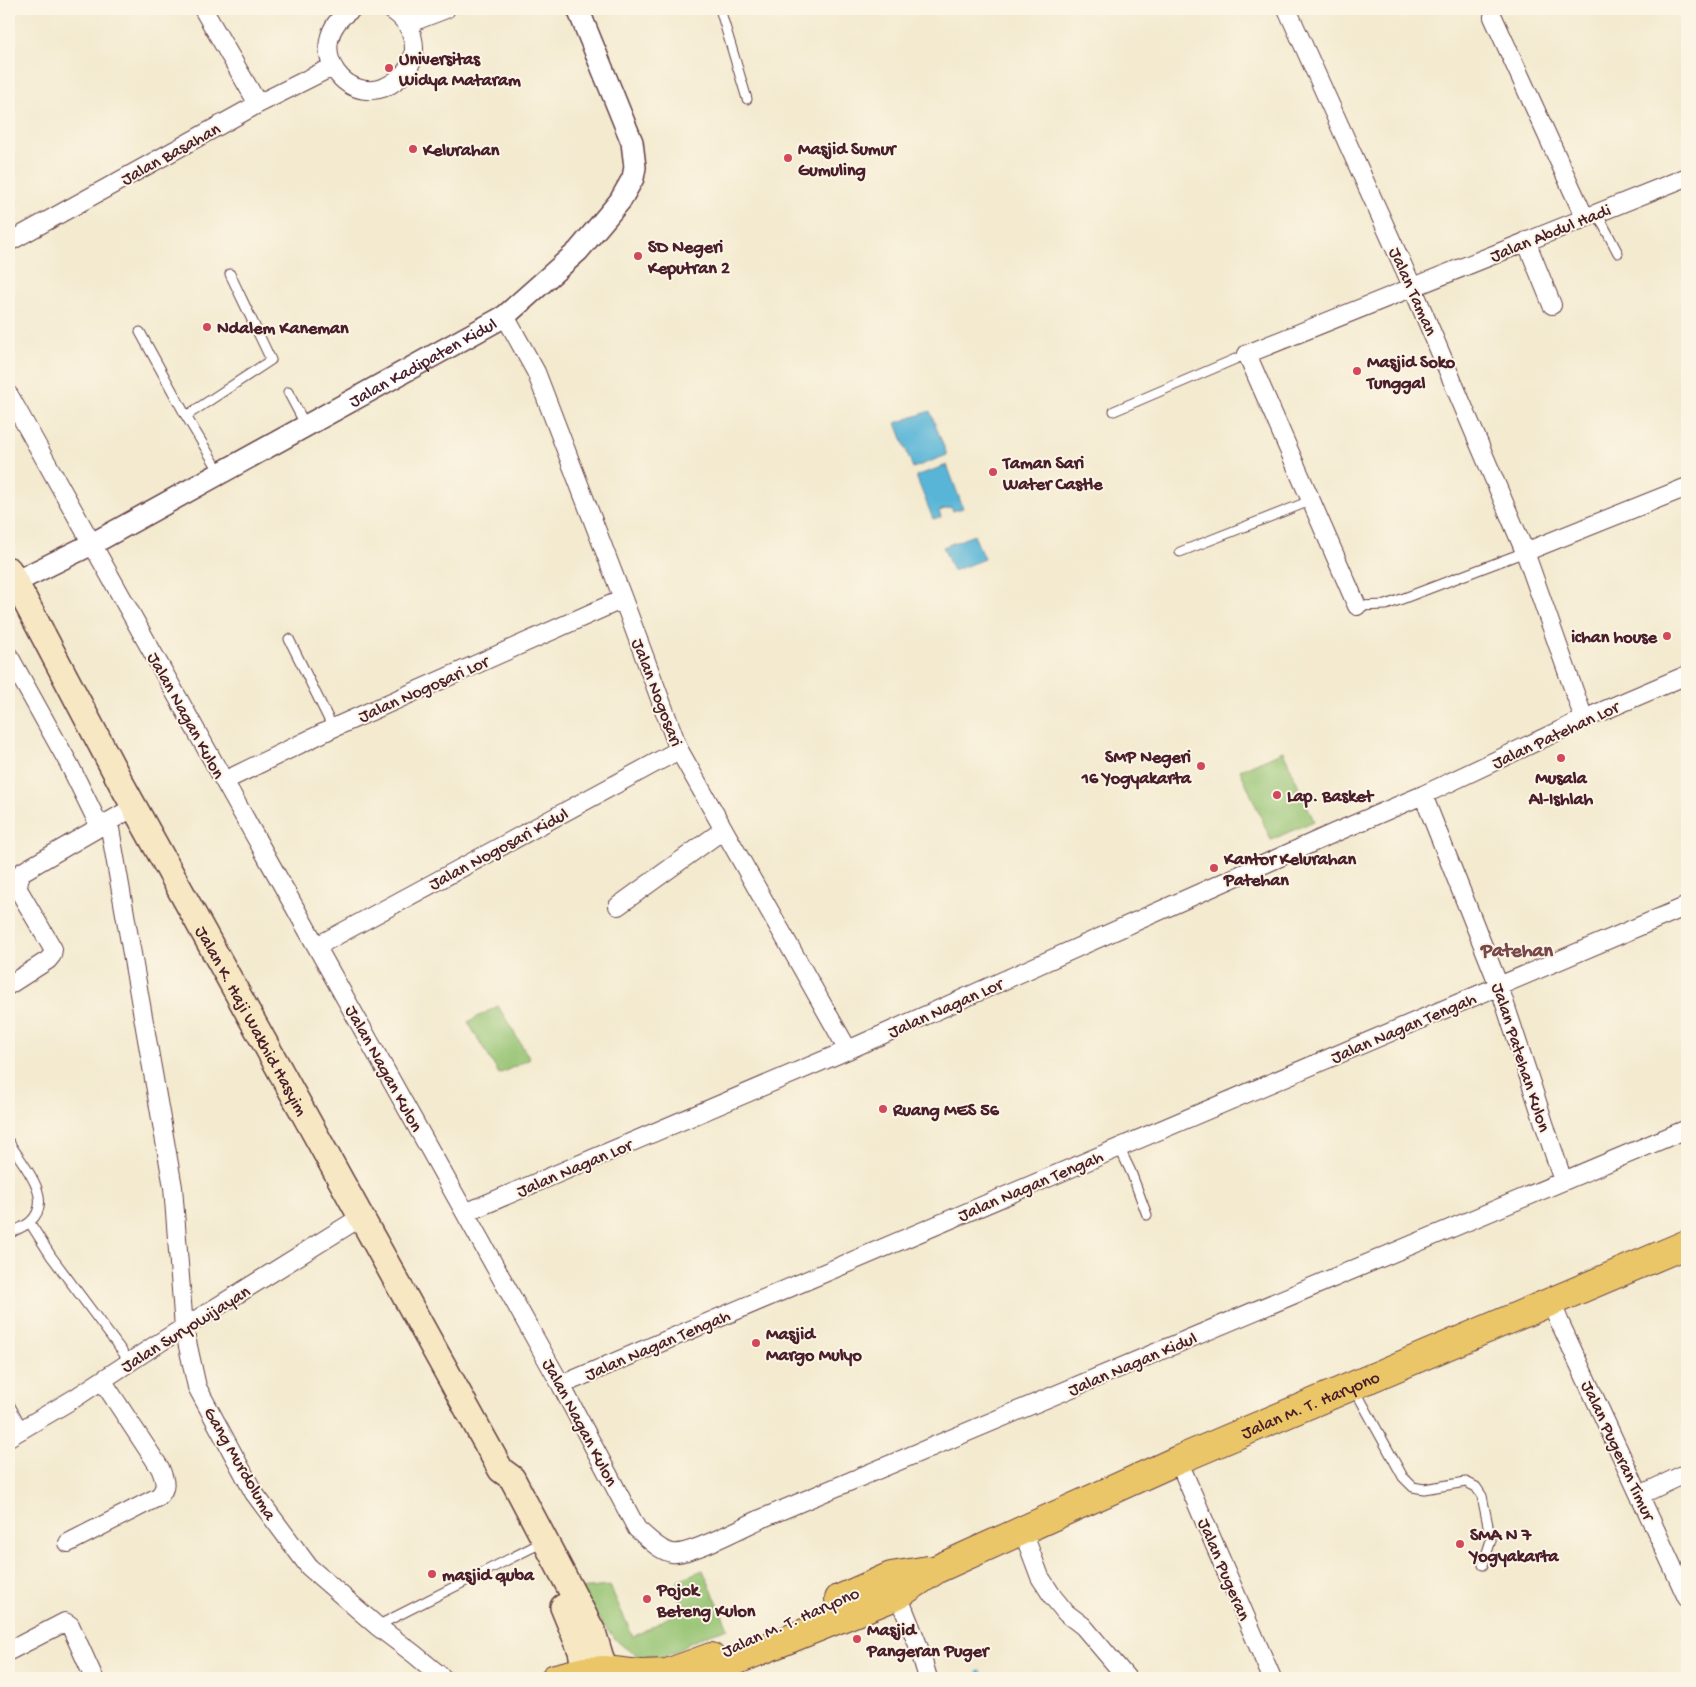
<svg xmlns="http://www.w3.org/2000/svg" width="1696" height="1687" viewBox="0 0 1696 1687" font-family="'Gochi Hand',sans-serif">
	<style>
		.green { fill: #95c372; stroke: #70714e }
		.water { fill: #59b5d7; stroke: #526a81 }
		.lines { fill: none; stroke-linecap: round; stroke-linejoin: round }
		.stream { stroke: #59b5d7; stroke-width: 5 }
		.service-casing { stroke: #633d44; stroke-width: 11 }
		.minor-casing { stroke: #633d44; stroke-width: 20 }
		.tertiary-casing { stroke: #633d44; stroke-width: 24 }
		.secondary-casing { stroke: #633d44; stroke-width: 28 }
		.primary-casing { stroke: #633d44; stroke-width: 30 }
		.service { stroke: #fff; stroke-width: 9 }
		.minor { stroke: #fff; stroke-width: 18 }
		.tertiary { stroke: #fff; stroke-width: 21 }
		.secondary { stroke: #f7e8c3; stroke-width: 25 }
		.primary { stroke: #ebc669; stroke-width: 28 }
		.poi-dot { fill: #d1495b; stroke: #fcf5e5; stroke-width: 2 }
		.labels { text-anchor: middle; stroke-width: 4; stroke-linejoin: round; paint-order: stroke }
		.poi-label { font-size: 18px; font-weight: bold; fill: #4a1f2b; stroke: #fcf5e5; text-anchor: start }
		.street-label { font-size: 18px; fill: #4a1f2b; stroke: #fcf5e5 }
		.quarter-label { font-size: 20px; font-weight: bold; fill: #79484a; stroke: #fcf5e5 }
	</style>
	<rect width="100%" height="100%" fill="#fcf5e5"/>
	<filter id="ink" filterUnits="userSpaceOnUse"><feTurbulence type="fractalNoise" baseFrequency=".02" numOctaves="2"/><feDisplacementMap in="SourceGraphic" scale="10" xChannelSelector="R" yChannelSelector="G"/><feConvolveMatrix kernelMatrix="1 2 1 2 8 2 1 2 1" color-interpolation-filters="sRGB"/></filter>
	<filter id="wash" filterUnits="userSpaceOnUse"><feTurbulence type="fractalNoise" baseFrequency=".0096" numOctaves="4" result="noise"/><feDisplacementMap in="SourceGraphic" scale="20" xChannelSelector="R" yChannelSelector="G"/><feGaussianBlur stdDeviation="1.12" result="paint"/><feColorMatrix in="noise" values="0 0 0 0 0 0 0 0 0 0 0 0 0 0 0 0 0 1.4 0 .05"/><feComposite in="paint" operator="in"/></filter>
	<g filter="url(#wash)">
		<rect width="100%" height="100%" fill="#f3eacf"/>
		<path class="green" d="M 1283,751 L 1314,821 L 1271,840 L 1240,770 Z
			M 498,1006 L 530,1059 L 499,1074 L 468,1022 Z
			M 703,1570 L 728,1628 C 716,1632 703,1636 692,1642 C 682,1647 675,1653 664,1657 C 625,1668 597,1616 579,1589 L 610,1586 L 633,1637 L 680,1611 L 678,1580 Z"/>
		<path class="water" d="M 930,411 L 947,455 L 913,468 L 896,423 Z
			M 947,465 L 963,508 L 953,511 L 951,507 L 939,511 L 941,517 L 933,519 L 916,476 Z
			M 974,535 L 984,559 L 953,571 L 943,547 Z"/>
		<g class="lines">
			<path class="stream" d="M 979,1672 L 982,1678"/>
		</g>
	</g>
	<g filter="url(#ink)">
		<g class="lines">
			<defs>
				<path id="service" d="M 720,9 L 747,99
					M 1597,213 L 1618,253
					M 140,332 L 186,416 L 221,474
					M 288,392 L 306,426
					M 1114,411 L 1247,354
					M 186,416 L 271,360 L 230,274
					M 1180,552 L 1310,501
					M 1357,606 L 1386,605 L 1525,552
					M 289,639 L 333,728
					M 9,1142 C 22,1164 56,1199 30,1222 C 24,1227 15,1230 9,1234
					M 1119,1147 L 1131,1172 L 1147,1215
					M 30,1223 L 51,1256 L 130,1362
					M 1354,1388 L 1403,1477 L 1413,1487 L 1424,1489 L 1466,1482 L 1476,1487 L 1482,1496 L 1491,1540 L 1483,1565
					M 9,1404 L 23,1429
					M 377,1626 L 533,1547"/>
				<path id="minor" d="M 203,9 L 258,104
					M 352,9 C 296,45 351,118 398,79 C 407,72 414,61 414,49 C 414,31 405,18 390,9
					M 1287,9 L 1412,286 L 1525,552 L 1584,719
					M 1493,17 L 1585,218
					M 407,24 L 446,9
					M 1526,241 L 1552,305
					M 9,242 L 258,104 L 332,67
					M 505,316 L 536,372 L 623,599 L 679,750 L 848,1050
					M 9,395 L 561,1385 L 637,1529 C 647,1537 659,1551 672,1553 C 690,1556 744,1526 763,1518 L 1687,1129
					M 1525,552 L 1687,487
					M 1357,606 L 1247,354 L 1687,177
					M 9,656 L 69,764 L 100,827
					M 224,781 L 333,728 L 623,599
					M 1423,795 L 1499,986 L 1563,1181
					M 109,823 L 173,1187 L 184,1328 L 197,1387 L 254,1493 L 309,1567 L 377,1626 L 414,1654 L 443,1678
					M 618,906 L 723,830
					M 317,946 L 679,750
					M 9,985 L 48,960 L 52,955 L 53,949 L 18,889 L 19,880 L 22,872 L 134,807
					M 465,1213 L 848,1050 L 1334,833 L 1423,795 L 1584,719 L 1687,675
					M 1551,1301 L 1560,1323 L 1687,1598
					M 561,1385 L 1687,906
					M 9,1437 L 75,1398 L 151,1348 L 361,1217
					M 1178,1460 L 1272,1678
					M 1640,1495 L 1687,1473
					M 1022,1529 L 1040,1577 L 1053,1597 L 1066,1613 L 1083,1626 L 1127,1678
					M 68,1543 L 158,1497 C 168,1488 165,1480 160,1468 L 102,1380
					M 898,1595 L 918,1645 L 928,1678
					M 9,1651 L 65,1622 L 70,1625 L 94,1678"/>
				<g id="tertiary">
					<path id="s1" d="M 9,585 L 92,544 L 505,316 L 578,251 L 620,201 L 633,178 L 635,167 L 632,142 L 578,9"/>
				</g>
				<g id="secondary">
					<path id="s2" d="M 9,570 L 121,783 L 501,1470 L 512,1478 L 593,1632 L 607,1678"/>
					<path d="M 563,1607 L 581,1651 L 586,1678"/>
				</g>
				<g id="primary">
					<path d="M 839,1599 L 891,1576 L 928,1570"/>
					<path d="M 555,1678 L 584,1671 L 605,1670 L 640,1674 L 667,1673 L 711,1657"/>
					<path id="s3" d="M 693,1678 L 898,1595 L 937,1569 L 1178,1460 L 1687,1244"/>
				</g>
			</defs>
			<use href="#service" class="service-casing"/>
			<use href="#minor" class="minor-casing"/>
			<use href="#tertiary" class="tertiary-casing"/>
			<use href="#secondary" class="secondary-casing"/>
			<use href="#primary" class="primary-casing"/>
			<use href="#service" class="service"/>
			<use href="#minor" class="minor"/>
			<use href="#tertiary" class="tertiary"/>
			<use href="#secondary" class="secondary"/>
			<use href="#primary" class="primary"/>
		</g>
	</g>
	<g class="poi-dot">
		<circle cx="389" cy="68" r="5"/>
		<circle cx="413" cy="149" r="5"/>
		<circle cx="788" cy="158" r="5"/>
		<circle cx="638" cy="256" r="5"/>
		<circle cx="207" cy="327" r="5"/>
		<circle cx="1357" cy="371" r="5"/>
		<circle cx="993" cy="472" r="5"/>
		<circle cx="1667" cy="636" r="5"/>
		<circle cx="1561" cy="758" r="5"/>
		<circle cx="1201" cy="766" r="5"/>
		<circle cx="1277" cy="795" r="5"/>
		<circle cx="1214" cy="868" r="5"/>
		<circle cx="883" cy="1109" r="5"/>
		<circle cx="756" cy="1343" r="5"/>
		<circle cx="1460" cy="1544" r="5"/>
		<circle cx="432" cy="1574" r="5"/>
		<circle cx="647" cy="1599" r="5"/>
		<circle cx="857" cy="1639" r="5"/>
	</g>
	<g class="labels">
		<g class="poi-label">
			<text x="399" y="64">Universitas<tspan x="399" dy="21">Widya Mataram</tspan></text>
			<text x="798" y="154">Masjid Sumur<tspan x="798" dy="21">Gumuling</tspan></text>
			<text x="423" y="155">Kelurahan</text>
			<text x="648" y="252">SD Negeri<tspan x="648" dy="21">Keputran 2</tspan></text>
			<text x="217" y="333">Ndalem Kaneman</text>
			<text x="1367" y="367">Masjid Soko<tspan x="1367" dy="21">Tunggal</tspan></text>
			<text x="1003" y="468">Taman Sari<tspan x="1003" dy="21">Water Castle</tspan></text>
			<text x="1657" y="642" text-anchor="end">ichan house</text>
			<text x="1191" y="762" text-anchor="end">SMP Negeri<tspan x="1191" dy="21">16 Yogyakarta</tspan></text>
			<text x="1561" y="783" text-anchor="middle">Musala<tspan x="1561" dy="21">Al-Ishlah</tspan></text>
			<text x="1287" y="801">Lap. Basket</text>
			<text x="1224" y="864">Kantor Kelurahan<tspan x="1224" dy="21">Patehan</tspan></text>
			<text x="893" y="1115">Ruang MES 56</text>
			<text x="766" y="1339">Masjid<tspan x="766" dy="21">Margo Mulyo</tspan></text>
			<text x="1470" y="1540">SMA N 7<tspan x="1470" dy="21">Yogyakarta</tspan></text>
			<text x="442" y="1580">masjid quba</text>
			<text x="657" y="1595">Pojok<tspan x="657" dy="21">Beteng Kulon</tspan></text>
			<text x="867" y="1635">Masjid<tspan x="867" dy="21">Pangeran Puger</tspan></text>
		</g>
		<g class="street-label">
			<text transform="translate(170 153) rotate(-29)" y="6">Jalan Basahan</text>
			<text transform="translate(1550 232) rotate(-22)" y="6">Jalan Abdul Hadi</text>
			<text transform="translate(1414 291) rotate(66)" y="6">Jalan Taman</text>
			<text dy="6" stroke="none"><textPath href="#s1" startOffset="470">Jalan Kadipaten Kidul</textPath></text>
			<text transform="translate(423 688) rotate(-24)" y="6">Jalan Nogosari Lor</text>
			<text transform="translate(658 692) rotate(69)" y="6">Jalan Nogosari</text>
			<text transform="translate(187 715) rotate(61)" y="6">Jalan Nagan Kulon</text>
			<text transform="translate(1555 734) rotate(-25)" y="6">Jalan Patehan Lor</text>
			<text transform="translate(498 848) rotate(-28)" y="6">Jalan Nogosari Kidul</text>
			<text transform="translate(945 1007) rotate(-24)" y="6">Jalan Nagan Lor</text>
			<text dy="6" stroke="none"><textPath href="#s2" startOffset="512">Jalan K. Haji Wakhid Hasyim</textPath></text>
			<text transform="translate(1403 1027) rotate(-23)" y="6">Jalan Nagan Tengah</text>
			<text transform="translate(1522 1057) rotate(72)" y="6">Jalan Patehan Kulon</text>
			<text transform="translate(385 1068) rotate(61)" y="6">Jalan Nagan Kulon</text>
			<text transform="translate(574 1167) rotate(-23)" y="6">Jalan Nagan Lor</text>
			<text transform="translate(1030 1185) rotate(-23)" y="6">Jalan Nagan Tengah</text>
			<text transform="translate(185 1328) rotate(-32)" y="6">Jalan Suryowijayan</text>
			<text transform="translate(657 1344) rotate(-23)" y="6">Jalan Nagan Tengah</text>
			<text transform="translate(1132 1363) rotate(-23)" y="6">Jalan Nagan Kidul</text>
			<text dy="6" stroke="none"><textPath href="#s3" startOffset="676">Jalan M. T. Haryono</textPath></text>
			<text transform="translate(581 1422) rotate(62)" y="6">Jalan Nagan Kulon</text>
			<text transform="translate(1619 1450) rotate(65)" y="6">Jalan Pugeran Timur</text>
			<text transform="translate(241 1463) rotate(60)" y="6">Gang Murdoluma</text>
			<text transform="translate(1225 1569) rotate(67)" y="6">Jalan Pugeran</text>
			<text transform="translate(790 1621) rotate(-24)" y="6">Jalan M. T. Haryono</text>
		</g>
		<g class="quarter-label">
			<text x="1517" y="956">Patehan</text>
		</g>
	</g>
	<rect width="1696" height="1687" fill="none" stroke="#fcf5e5" stroke-width="30"/>
</svg>
